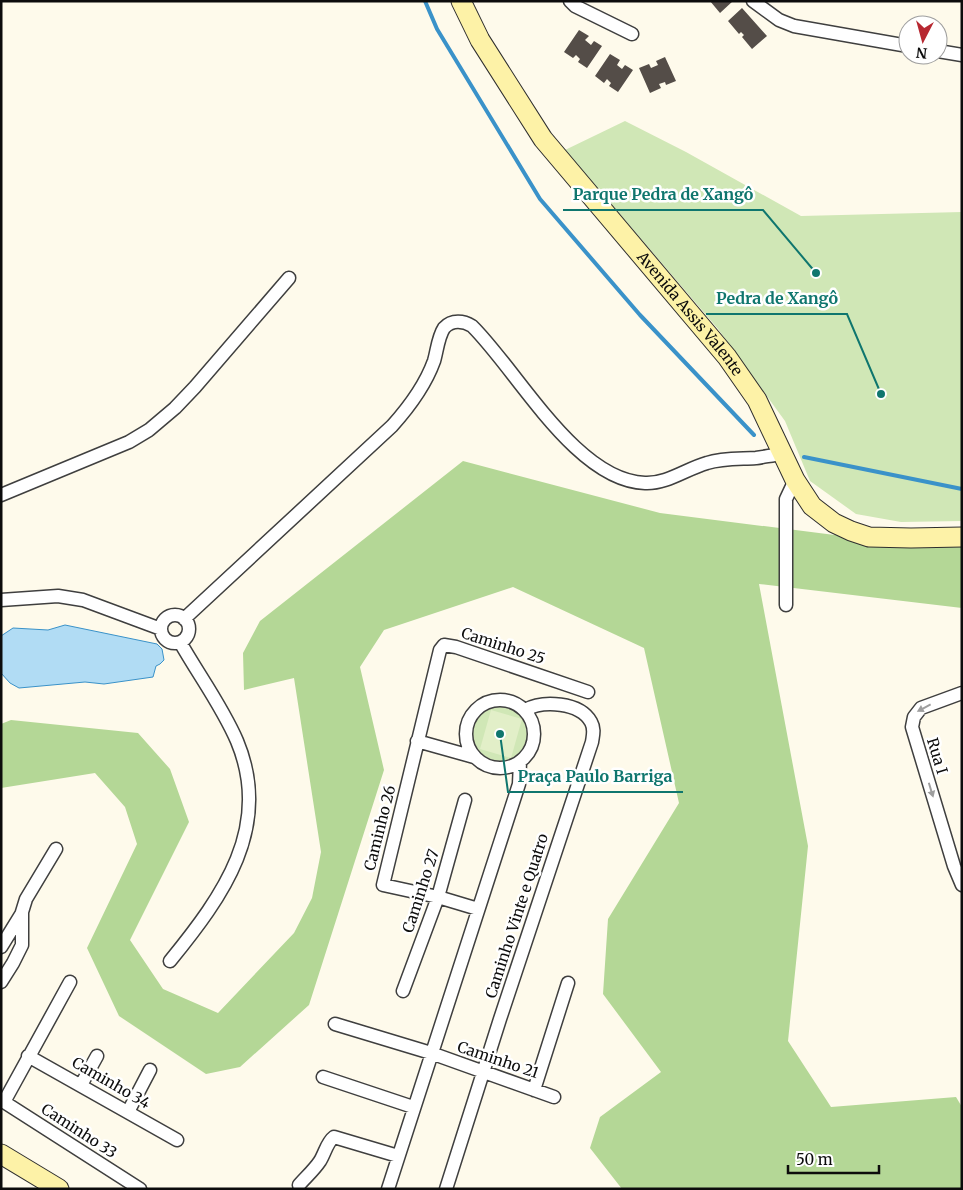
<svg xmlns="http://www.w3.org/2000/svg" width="963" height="1190" viewBox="0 0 963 1190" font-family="Merriweather,serif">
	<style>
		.green { fill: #d0e7b6 }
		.forest { fill: #b4d796 }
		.pitch { fill: #e2efc8 }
		.water { fill: #b1dcf4; stroke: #3a92c9 }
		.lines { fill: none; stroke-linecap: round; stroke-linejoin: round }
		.stream { stroke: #3a92c9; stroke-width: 4 }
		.building { fill: #544d48 }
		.street-casing { stroke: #3f3f3f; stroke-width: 15 }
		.secondary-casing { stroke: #2e2e2e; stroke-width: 21 }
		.street { stroke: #fff; stroke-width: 12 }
		.secondary { stroke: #fdf2a7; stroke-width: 19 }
		.oneway { fill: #9e9e9e }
		.labels { text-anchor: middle; stroke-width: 5; stroke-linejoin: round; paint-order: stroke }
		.street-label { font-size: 15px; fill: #0c0c0c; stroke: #fff }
		.leader { fill: none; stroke: #0f766e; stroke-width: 2 }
		.callout-dot { fill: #0f766e; stroke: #fff; stroke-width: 2 }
		.callout-label { font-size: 16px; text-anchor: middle; font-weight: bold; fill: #0f766e; stroke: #fff; stroke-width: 5; stroke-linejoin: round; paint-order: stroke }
	</style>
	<rect width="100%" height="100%" fill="#fefaeb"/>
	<path class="green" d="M 625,121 L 686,152 L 801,216 L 962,212 L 962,521 L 901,522 L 856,514 L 810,481 L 785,421 L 718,329 L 565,150 Z
		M473 734a27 27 0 1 1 54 0a27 27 0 1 1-54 0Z"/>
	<path class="forest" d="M 463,461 L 660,513 L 866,539 L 962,543 L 962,608 L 759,584 L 808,846 L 788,1041 L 831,1107 L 956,1097 L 962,1107 L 962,1189 L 622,1189 L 590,1148 L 600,1117 L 661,1072 L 603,994 L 608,919 L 679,803 L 644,648 L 513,587 L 384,630 L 360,667 L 384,770 L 309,1005 L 240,1067 L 206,1074 L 119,1016 L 87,948 L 137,844 L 125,807 L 95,773 L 1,788 L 1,724 L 11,720 L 138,733 L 170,769 L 189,822 L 130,940 L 163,989 L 218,1013 L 294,933 L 312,898 L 321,852 L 294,678 L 244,690 L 243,653 L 260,621 Z"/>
	<path class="pitch" d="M 491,710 L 522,719 L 511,758 L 480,749 Z"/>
	<path class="water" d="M 65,625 L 157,644 L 162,649 L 164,660 L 160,664 L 156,666 L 153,677 L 104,684 L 85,682 L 19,688 L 10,683 L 1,673 L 1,636 L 13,628 L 48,630 Z"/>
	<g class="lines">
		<path class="stream" d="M 425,1 L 437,29 L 540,199 L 640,315 L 754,435
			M 804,457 L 962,489"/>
	</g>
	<path class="building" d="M 710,1 L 733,1 L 720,13 Z
		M 742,8 L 767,36 L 752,49 L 742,37 L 744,35 L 741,32 L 739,34 L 728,21 Z
		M 579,30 L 589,36 L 585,40 L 591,45 L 594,41 L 602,46 L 587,68 L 578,62 L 580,59 L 576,55 L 573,58 L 564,52 Z
		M 610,54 L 620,60 L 617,65 L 622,69 L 625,65 L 633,70 L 618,92 L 609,86 L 611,83 L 607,79 L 604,83 L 595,76 Z
		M 665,57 L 676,81 L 666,85 L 665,82 L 659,84 L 661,88 L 650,93 L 639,68 L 649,64 L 651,68 L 658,65 L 656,61 Z"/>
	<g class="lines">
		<defs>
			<path id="street" d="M 570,1 L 575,6 L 632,34
				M 753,1 L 779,20 L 794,26 L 908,46
				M 938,51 L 962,55
				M 1,495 L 129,442 L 149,430 L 175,408 L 195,387 L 289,278
				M 1,600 L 58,596 L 83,600 L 161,629
				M 786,605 L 786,499 L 795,480
				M161 629a14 14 0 1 1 28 0a14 14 0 1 1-28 0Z
				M 184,619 L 392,426 C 410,406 425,386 434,361 C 437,351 438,337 444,328 C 452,319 464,321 472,326 C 517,370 576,481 645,483 C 667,484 686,469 707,463 C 722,458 739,459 756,458 C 764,457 773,455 782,454
				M 962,693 L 921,708 L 914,717 L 912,727 L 954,866 L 962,885
				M466 734a34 34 0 1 1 68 0a34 34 0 1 1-68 0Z
				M 417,741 L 474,757
				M 478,909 L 438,897 L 383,885 L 440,650 L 444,645 L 456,647 L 588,692
				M 1,947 L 22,913
				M 170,961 C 223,896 273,827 237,741 C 222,706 198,674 180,642
				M 1,982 L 13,963 L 22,945 L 22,912 L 26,899 L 56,849
				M 403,991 L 438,897 L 465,800
				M 335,1024 L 431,1053 L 554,1097
				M 28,1056 L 177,1140
				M 323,1077 L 413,1107
				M 81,1085 L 97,1056
				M 534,1090 L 568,983
				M 1,1100 L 140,1189
				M 4,1102 L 70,982
				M 128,1112 L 150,1070
				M 299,1185 C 306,1177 314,1170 320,1161 C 325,1153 327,1142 334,1137 L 398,1156
				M 388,1189 L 519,784 L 520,762
				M 446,1189 L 500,1019 L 592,742 C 593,735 595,729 591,722 C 580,702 543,700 525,710"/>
			<g id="secondary">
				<path id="s1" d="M 461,1 L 480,40 L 543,139 L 727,357 L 757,400 L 795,480 L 812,506 L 834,523 L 851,531 L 869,537 L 911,538 L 962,537"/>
				<path d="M 1,1154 L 59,1189"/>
			</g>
		</defs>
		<use href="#street" class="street-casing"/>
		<use href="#secondary" class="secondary-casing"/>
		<use href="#street" class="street"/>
		<use href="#secondary" class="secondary"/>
	</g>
	<defs><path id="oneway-solid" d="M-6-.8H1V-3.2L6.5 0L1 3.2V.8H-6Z" transform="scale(1.25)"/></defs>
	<g class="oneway">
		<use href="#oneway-solid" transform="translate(924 708) rotate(152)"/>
		<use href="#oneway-solid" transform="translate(931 790) rotate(73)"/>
	</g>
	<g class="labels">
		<g class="street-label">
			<text dy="5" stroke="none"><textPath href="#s1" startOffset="389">Avenida Assis Valente</textPath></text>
			<text transform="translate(503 646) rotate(18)" y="5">Caminho 25</text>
			<text transform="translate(937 756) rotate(73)" y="5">Rua I</text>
			<text transform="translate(380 828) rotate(-76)" y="5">Caminho 26</text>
			<text transform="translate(421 891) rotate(-72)" y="5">Caminho 27</text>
			<text transform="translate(517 916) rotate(-72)" y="5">Caminho Vinte e Quatro</text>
			<text transform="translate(498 1060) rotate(19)" y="5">Caminho 21</text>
			<text transform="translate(111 1083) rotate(30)" y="5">Caminho 34</text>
			<text transform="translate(79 1131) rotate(33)" y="5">Caminho 33</text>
		</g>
	</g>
	<path class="leader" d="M816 273L763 210H563M881 394L847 314H706M500 734L508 792H683"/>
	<g class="callout-dot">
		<circle cx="816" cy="273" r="5"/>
		<circle cx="881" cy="394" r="5"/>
		<circle cx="500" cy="734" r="5"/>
	</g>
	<g class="callout-label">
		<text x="663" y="200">Parque Pedra de Xangô</text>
		<text x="777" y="304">Pedra de Xangô</text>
		<text x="595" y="782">Praça Paulo Barriga</text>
	</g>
	<rect width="963" height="1190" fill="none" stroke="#0c0c0c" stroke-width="5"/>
	<g transform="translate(923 40) rotate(186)"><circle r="24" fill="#ffffff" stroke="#9e9e9e"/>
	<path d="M0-4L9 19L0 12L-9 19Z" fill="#b72831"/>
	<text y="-8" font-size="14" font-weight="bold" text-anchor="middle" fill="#0c0c0c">N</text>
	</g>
	<path d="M788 1165v8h91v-8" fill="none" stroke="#0c0c0c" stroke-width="2.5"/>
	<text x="796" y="1165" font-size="15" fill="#0c0c0c" stroke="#ffffff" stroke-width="4" paint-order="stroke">50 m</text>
</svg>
